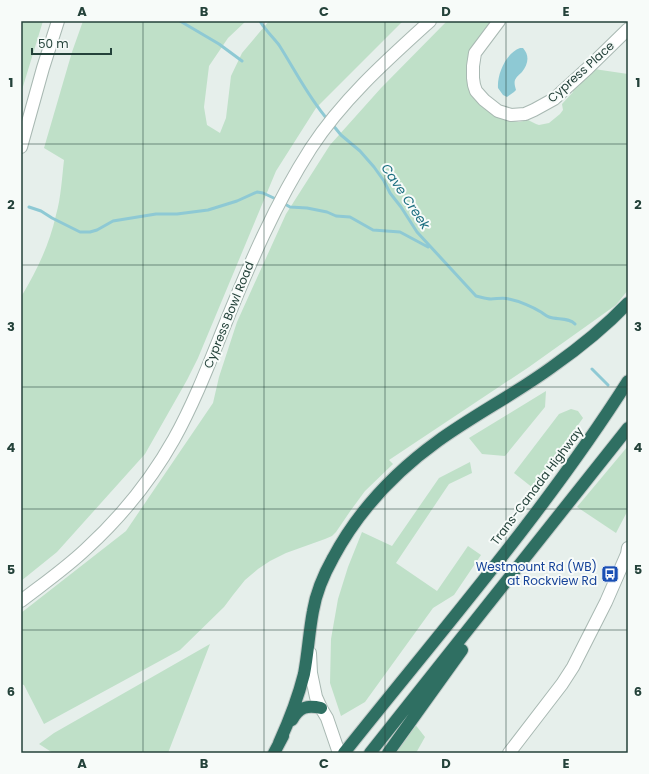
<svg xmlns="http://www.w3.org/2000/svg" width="649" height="774" viewBox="0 0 649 774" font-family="Poppins,sans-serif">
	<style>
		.green { fill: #bfe0c8 }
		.water { fill: #8ec9d4 }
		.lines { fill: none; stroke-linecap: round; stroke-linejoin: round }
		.stream { stroke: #8ec9d4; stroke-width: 3 }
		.minor-casing { stroke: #a8b8b2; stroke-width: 14 }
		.highway-casing { stroke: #c2cac8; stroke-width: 14 }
		.minor { stroke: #fff; stroke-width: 12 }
		.highway { stroke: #2f6f62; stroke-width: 12 }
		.grid { fill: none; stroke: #24423a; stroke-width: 1; stroke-opacity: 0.55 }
		.labels { text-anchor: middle; stroke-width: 4; stroke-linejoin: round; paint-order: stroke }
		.street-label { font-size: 12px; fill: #24423a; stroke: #f7fbf9 }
		.transit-label { font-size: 12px; fill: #164399; stroke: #f7fbf9; text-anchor: end }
		.water-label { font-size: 13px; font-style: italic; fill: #1c6f80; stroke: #f7fbf9 }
		.neatline { fill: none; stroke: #24423a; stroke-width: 1.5 }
		.grid-label { font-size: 13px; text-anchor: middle; font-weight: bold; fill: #24423a }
	</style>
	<rect width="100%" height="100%" fill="#e6efeb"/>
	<path class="green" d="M 22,21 L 43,21 L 21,93 L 21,25 Z
		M 83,21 L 246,21 L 228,38 L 209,66 L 204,107 L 207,125 L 220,133 L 226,118 L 231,76 L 242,53 L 269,21 L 403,21 L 316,108 L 276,171 L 198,358 L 187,380 L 145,454 L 57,552 L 21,581 L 21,297 C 37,270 49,246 56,215 C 61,198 62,177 64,160 L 44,148 L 72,52 Z
		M 447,21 L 493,21 L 470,68 L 498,116 L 507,120 L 519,122 L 528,120 L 536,124 L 539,125 L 549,123 L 560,114 L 563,110 L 562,104 L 573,92 L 574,85 L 594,69 L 628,74 L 628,290 L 616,305 L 529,367 L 389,460 L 393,464 L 365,491 L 351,510 L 336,532 L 332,536 L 325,539 L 286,553 L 270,561 L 258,569 L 245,580 L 233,595 L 224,607 L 180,650 L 44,724 L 24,685 L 21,684 L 21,613 L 126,531 L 213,403 L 219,377 L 237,322 L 286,214 L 330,145 L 381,88 Z
		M 546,391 L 545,407 L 505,456 L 482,454 L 469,438 Z
		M 571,409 L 578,411 L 583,418 L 533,488 L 514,473 L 559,414 Z
		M 628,446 L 628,510 L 616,533 L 577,507 Z
		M 470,462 L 472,473 L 449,484 L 396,563 L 437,591 L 468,546 L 481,555 L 454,595 L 433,608 L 365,702 L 341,716 L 330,683 L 331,639 L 338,599 L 348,567 L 362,532 L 392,546 L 439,478 Z
		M 210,644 L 168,753 L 53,753 L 39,744 L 54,733 Z
		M 414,723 L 425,737 L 416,753 L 393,753 Z"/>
	<path class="water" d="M 520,48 L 523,48 C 530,56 528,64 522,72 C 519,75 517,76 515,80 C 514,83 515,86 516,90 L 514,92 L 507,97 L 503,95 L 498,88 C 497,74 506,53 520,48 Z"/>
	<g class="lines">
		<path class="stream" d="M 180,21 L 219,44 L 242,61
			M 260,21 C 265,30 273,37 279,45 C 295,70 308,97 328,120
			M 332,124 L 341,135 L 360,151 L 374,167 L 384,181 L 390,193 L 401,207 L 417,232 L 476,296 C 481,297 486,299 491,299 C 497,299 503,297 509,299 C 519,301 533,307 541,312 C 544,314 546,316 549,317 C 557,320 569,317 575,324
			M 283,203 L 290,207 L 307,208 L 327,212 L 336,216 L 350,217 L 373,230 L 400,232 L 428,247
			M 29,207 L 41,211 L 52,218 L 80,232 L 90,232 L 97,230 L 113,221 L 156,214 L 177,214 L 208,210 L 237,201 L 257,192 L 263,193 L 278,200
			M 592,369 L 608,385"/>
		<defs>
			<path id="minor" d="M 499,21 L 475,53 L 473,66 L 473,78 L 474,85 L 476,91 L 484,100 L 498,111 L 511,115 L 525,114 L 534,110 L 554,99 L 588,68 L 628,29
				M 21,147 L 43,68 L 58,21
				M 21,601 C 43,584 66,568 86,549 C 121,517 151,480 174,439 C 194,403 209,364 224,327 C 249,265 275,204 311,148 C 343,99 387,60 430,21
				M 310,653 L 311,673 L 316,697 L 321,708 L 327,718 L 339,753
				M 509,753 L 562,684 L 573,667 L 606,602 L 627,554 L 628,548"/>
			<path id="highway" d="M 292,720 C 299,707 307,705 321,708
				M 279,743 C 289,721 298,698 304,674 C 308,653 309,632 313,611 C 316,593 324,574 333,558 C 358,511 395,472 438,441 C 474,415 515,394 552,367 C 579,348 605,327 628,303
				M 274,753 L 283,736
				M 344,753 C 441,631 544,513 628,381
				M 370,753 L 628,428
				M 388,753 L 462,650"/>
		</defs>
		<use href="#minor" class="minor-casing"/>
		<use href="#highway" class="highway-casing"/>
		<use href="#minor" class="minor"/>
		<use href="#highway" class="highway"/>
	</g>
	<path class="grid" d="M 143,21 L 143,753M 264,21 L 264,753M 385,21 L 385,753M 506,21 L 506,753M 21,144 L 628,144M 21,265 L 628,265M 21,387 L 628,387M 21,509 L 628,509M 21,630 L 628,630"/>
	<defs>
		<symbol id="bus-square" viewBox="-11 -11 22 22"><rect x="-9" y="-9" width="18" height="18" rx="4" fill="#1a4fb4" stroke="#f7fbf9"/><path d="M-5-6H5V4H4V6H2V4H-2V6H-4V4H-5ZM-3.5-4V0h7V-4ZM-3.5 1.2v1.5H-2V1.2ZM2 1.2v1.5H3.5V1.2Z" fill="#fff"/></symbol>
	</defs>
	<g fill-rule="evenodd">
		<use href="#bus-square" x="600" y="564" width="20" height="20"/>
	</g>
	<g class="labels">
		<g class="street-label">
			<text transform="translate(581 72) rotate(-42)" y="4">Cypress Place</text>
			<text transform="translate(229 315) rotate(-68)" y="4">Cypress Bowl Road</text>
			<text transform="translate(537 486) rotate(-53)" y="4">Trans-Canada Highway</text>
		</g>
		<g class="transit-label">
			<text x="597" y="571">Westmount Rd (WB)<tspan x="597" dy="14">at Rockview Rd</tspan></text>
		</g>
		<g class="water-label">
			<text transform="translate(406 196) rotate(56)" y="5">Cave Creek</text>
		</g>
	</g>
	<rect width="649" height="774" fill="none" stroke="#f7fbf9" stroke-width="44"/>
	<path d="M32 48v6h79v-6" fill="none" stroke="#24423a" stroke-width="2"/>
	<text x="38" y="48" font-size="12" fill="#24423a" stroke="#f7fbf9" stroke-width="3" paint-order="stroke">50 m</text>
	<rect x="22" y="22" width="605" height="730" class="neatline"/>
	<g class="grid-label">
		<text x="82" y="16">A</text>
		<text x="204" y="16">B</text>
		<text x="324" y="16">C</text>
		<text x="446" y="16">D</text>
		<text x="566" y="16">E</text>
		<text x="11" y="87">1</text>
		<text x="638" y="87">1</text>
		<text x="11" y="209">2</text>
		<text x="638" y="209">2</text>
		<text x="11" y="331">3</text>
		<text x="638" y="331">3</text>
		<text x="11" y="452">4</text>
		<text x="638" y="452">4</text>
		<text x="11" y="574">5</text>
		<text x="638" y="574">5</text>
		<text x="11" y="696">6</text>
		<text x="638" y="696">6</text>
		<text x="82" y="768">A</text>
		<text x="204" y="768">B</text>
		<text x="324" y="768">C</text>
		<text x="446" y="768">D</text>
		<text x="566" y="768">E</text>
	</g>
</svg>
